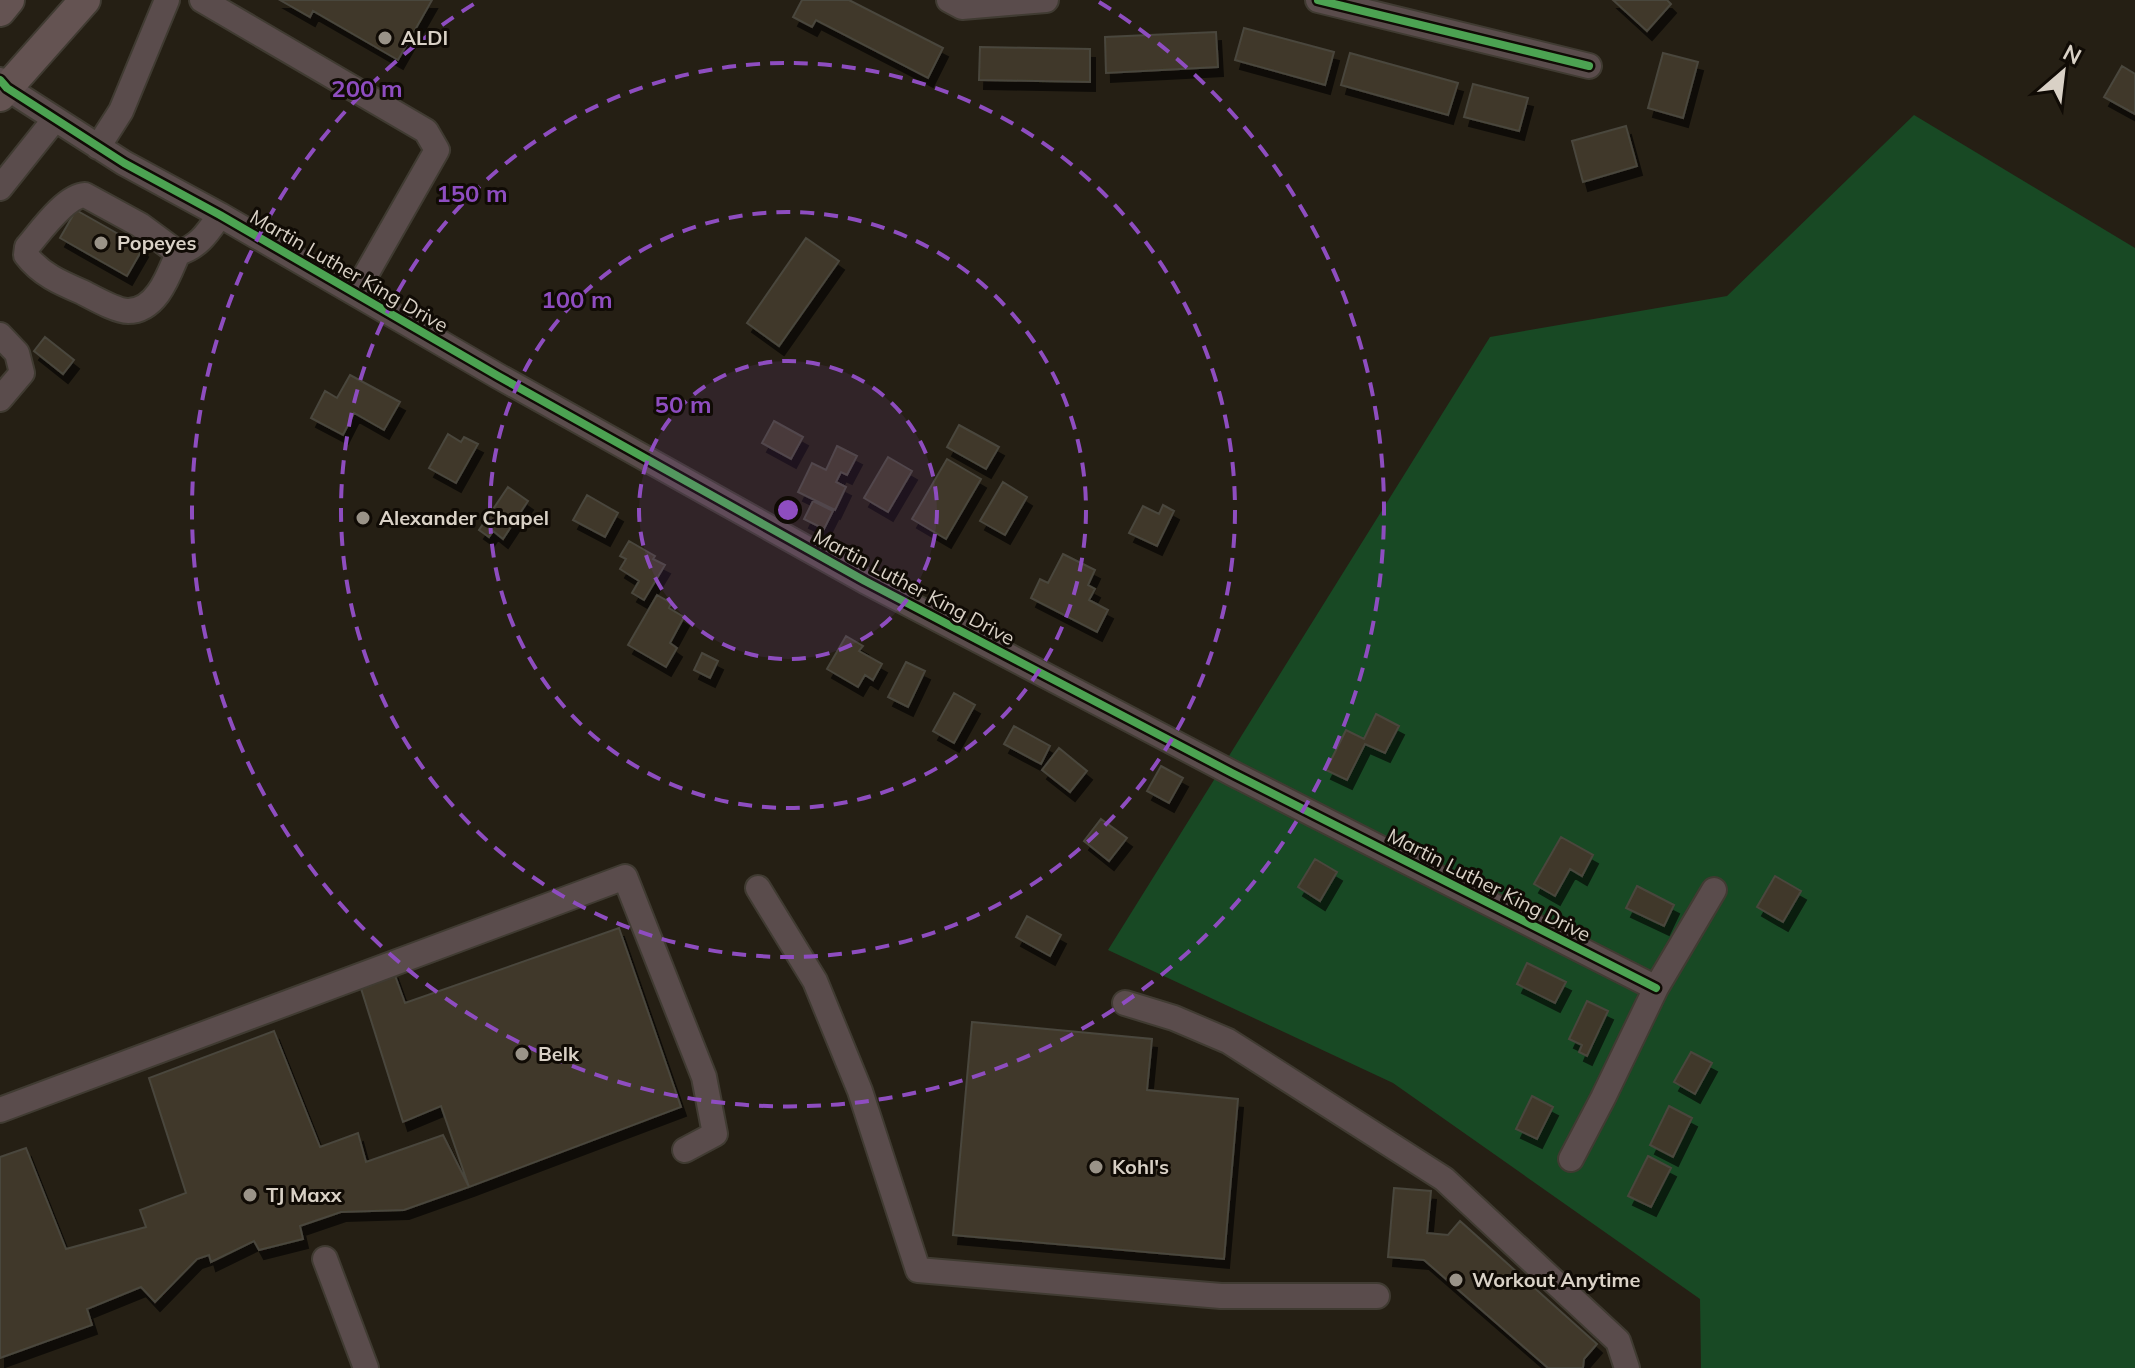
<svg xmlns="http://www.w3.org/2000/svg" width="2135" height="1368" viewBox="0 0 2135 1368" font-family="Mulish,sans-serif">
	<style>
		.green { fill: #184924 }
		.building { fill: #413929; stroke: #4a463d; stroke-width: 2; filter: url(#shadow) }
		.lines { fill: none; stroke-linecap: round; stroke-linejoin: round }
		.minor-casing { stroke: #403b32; stroke-width: 28 }
		.major-casing { stroke: #403b32; stroke-width: 34 }
		.minor { stroke: #5a4c4c; stroke-width: 24 }
		.major { stroke: #645352; stroke-width: 30 }
		.cycleway-casing { stroke: #100b05; stroke-width: 13 }
		.cycleway { stroke: #4ca352; stroke-width: 8 }
		.ring { fill: none; stroke: #8e4dc0; stroke-width: 4; stroke-dasharray: 14 10 }
		.poi-dot { fill: #9a9388; stroke: #100b05; stroke-width: 3 }
		.labels { text-anchor: middle; stroke-width: 6; stroke-linejoin: round; paint-order: stroke }
		.poi-label { font-size: 20px; font-weight: bold; fill: #d9d1c6; stroke: #100b05; text-anchor: start }
		.street-label { font-size: 20px; fill: #d9d1c6; stroke: #100b05 }
		.centre { fill: #8e4dc0; stroke: #100b05; stroke-width: 4 }
		.ring-label { font-size: 24px; text-anchor: middle; font-weight: bold; fill: #8e4dc0; stroke: #100b05; stroke-width: 6; stroke-linejoin: round; paint-order: stroke }
	</style>
	<defs>
		<filter id="shadow"><feDropShadow dx="5" dy="9" stdDeviation="0" flood-color="#0009"/></filter>
	</defs>
	<rect width="100%" height="100%" fill="#251f14"/>
	<path class="green" d="M 1914,115 L 2135,248 L 2135,1368 L 1701,1368 L 1700,1299 L 1393,1083 L 1108,950 L 1490,337 L 1727,296 Z"/>
	<path class="building" d="M 280,0 L 432,0 L 398,60 L 313,11 L 310,17 Z
		M 802,0 L 849,0 L 943,48 L 928,78 L 816,20 L 812,27 L 793,17 Z
		M 1613,0 L 1667,0 L 1671,4 L 1647,31 Z
		M 1244,28 L 1334,52 L 1325,85 L 1235,60 Z
		M 1216,32 L 1218,67 L 1106,73 L 1105,37 Z
		M 980,47 L 1090,49 L 1090,82 L 979,80 Z
		M 1350,53 L 1458,83 L 1448,115 L 1341,85 Z
		M 1663,53 L 1698,62 L 1683,118 L 1648,108 Z
		M 2122,66 L 2135,74 L 2135,114 L 2104,97 Z
		M 1473,84 L 1528,98 L 1519,131 L 1464,117 Z
		M 1626,126 L 1637,166 L 1583,182 L 1572,141 Z
		M 76,210 L 143,248 L 127,276 L 60,238 Z
		M 806,238 L 839,261 L 779,346 L 747,323 Z
		M 45,337 L 74,360 L 63,374 L 34,351 Z
		M 350,375 L 400,402 L 384,430 L 354,413 L 343,435 L 311,418 L 325,391 L 337,398 Z
		M 774,421 L 803,437 L 791,459 L 762,443 Z
		M 959,425 L 999,447 L 986,469 L 947,447 Z
		M 448,434 L 461,442 L 464,437 L 478,444 L 456,483 L 429,468 Z
		M 837,446 L 857,456 L 847,475 L 841,472 L 836,482 L 846,487 L 835,510 L 798,492 L 812,463 L 826,470 Z
		M 888,457 L 912,471 L 888,512 L 864,498 Z
		M 947,459 L 981,479 L 946,539 L 912,519 Z
		M 1003,482 L 1027,497 L 1005,535 L 980,521 Z
		M 508,487 L 528,501 L 503,539 L 493,531 L 489,537 L 479,530 Z
		M 587,495 L 618,513 L 605,537 L 573,520 Z
		M 813,501 L 833,511 L 824,529 L 804,519 Z
		M 1163,505 L 1174,511 L 1157,546 L 1129,533 L 1143,506 L 1159,514 Z
		M 629,541 L 655,556 L 653,559 L 665,565 L 644,600 L 632,593 L 639,581 L 620,569 L 626,559 L 620,556 Z
		M 1063,554 L 1095,570 L 1088,585 L 1095,589 L 1089,600 L 1108,610 L 1097,632 L 1031,598 L 1040,579 L 1048,583 Z
		M 657,595 L 671,603 L 669,608 L 684,617 L 670,643 L 677,648 L 666,667 L 628,645 Z
		M 846,636 L 863,646 L 859,651 L 882,664 L 873,680 L 865,675 L 858,687 L 827,669 Z
		M 702,653 L 718,661 L 710,678 L 694,670 Z
		M 906,662 L 925,671 L 908,707 L 888,697 Z
		M 954,693 L 975,705 L 954,743 L 933,731 Z
		M 1376,714 L 1399,726 L 1385,753 L 1365,744 L 1347,780 L 1326,770 L 1346,730 L 1364,739 Z
		M 1014,726 L 1050,746 L 1041,764 L 1004,744 Z
		M 1059,748 L 1087,771 L 1070,792 L 1042,770 Z
		M 1161,766 L 1183,778 L 1169,803 L 1147,791 Z
		M 1101,819 L 1127,838 L 1109,861 L 1084,841 Z
		M 1561,837 L 1593,855 L 1582,876 L 1570,869 L 1555,896 L 1534,884 Z
		M 1315,859 L 1337,872 L 1320,901 L 1298,887 Z
		M 1775,876 L 1801,891 L 1783,922 L 1757,907 Z
		M 1637,886 L 1674,905 L 1664,926 L 1626,908 Z
		M 1027,916 L 1061,935 L 1050,956 L 1016,937 Z
		M 619,928 L 681,1107 L 469,1187 L 441,1106 L 403,1122 L 359,982 L 393,970 L 405,1003 Z
		M 1527,963 L 1566,982 L 1555,1003 L 1517,984 Z
		M 1587,1001 L 1608,1011 L 1587,1056 L 1579,1052 L 1582,1045 L 1569,1039 Z
		M 972,1022 L 1152,1039 L 1147,1090 L 1238,1099 L 1224,1259 L 953,1235 Z
		M 274,1031 L 320,1147 L 358,1133 L 366,1162 L 443,1135 L 469,1187 L 404,1210 L 341,1212 L 300,1226 L 303,1239 L 259,1250 L 254,1241 L 211,1262 L 209,1255 L 197,1259 L 155,1302 L 141,1287 L 87,1309 L 92,1325 L 0,1358 L 0,1157 L 26,1148 L 66,1249 L 146,1227 L 140,1210 L 186,1193 L 149,1078 Z
		M 1691,1052 L 1712,1063 L 1695,1094 L 1674,1082 Z
		M 1532,1096 L 1553,1107 L 1537,1139 L 1516,1129 Z
		M 1669,1106 L 1692,1118 L 1673,1157 L 1650,1145 Z
		M 1648,1156 L 1671,1168 L 1651,1207 L 1628,1196 Z
		M 1394,1188 L 1431,1191 L 1427,1233 L 1448,1235 L 1460,1221 L 1597,1344 L 1584,1359 L 1583,1368 L 1548,1368 L 1424,1260 L 1388,1257 Z"/>
	<g class="lines">
		<defs>
			<path id="minor" d="M 202,0 L 426,131 L 437,150 L 356,292
				M 949,0 L 962,7 L 1046,0
				M 1318,0 L 1589,66
				M 0,80 L 7,88 L 124,163 L 220,215 L 498,376 L 865,581 L 1232,773 L 1656,988
				M 98,147 L 121,111 L 167,0
				M 0,188 L 55,119
				M 178,253 L 140,225 L 85,195 C 65,196 40,232 27,247 L 26,255 C 40,274 61,283 82,292 C 94,298 116,311 128,311 C 157,311 169,274 178,253 C 199,247 208,232 220,215
				M 0,335 L 17,353 L 22,373 L 0,399
				M 758,888 L 815,981 L 860,1091 L 918,1270 L 1221,1296 L 1377,1296
				M 1125,1003 L 1174,1018 L 1228,1041 L 1444,1179 L 1618,1341 L 1627,1368
				M 0,1110 L 625,877 L 704,1077 L 715,1134 L 685,1150
				M 1571,1159 L 1603,1098 L 1656,988 L 1714,890
				M 325,1259 L 366,1368"/>
			<path id="major" d="M 0,11 L 9,0
				M 0,96 L 85,0"/>
		</defs>
		<use href="#minor" class="minor-casing"/>
		<use href="#major" class="major-casing"/>
		<use href="#minor" class="minor"/>
		<use href="#major" class="major"/>
		<defs>
			<path id="cycleway" d="M 1318,0 L 1589,66
				M 0,80 L 7,88 L 124,163 L 220,215 L 498,376 L 865,581 L 1232,773 L 1656,988"/>
		</defs>
		<use href="#cycleway" class="cycleway-casing"/>
		<use href="#cycleway" class="cycleway"/>
	</g>
	<circle cx="788" cy="510" r="149" fill="#8e4dc0" fill-opacity=".12"/>
	<g class="ring">
		<circle cx="788" cy="510" r="149"/>
		<circle cx="788" cy="510" r="298"/>
		<circle cx="788" cy="510" r="447"/>
		<path d="M1099 2A596 596 0 1 1 477 2"/>
	</g>
	<g class="poi-dot">
		<circle cx="385" cy="38" r="8"/>
		<circle cx="101" cy="243" r="8"/>
		<circle cx="363" cy="518" r="8"/>
		<circle cx="522" cy="1054" r="8"/>
		<circle cx="1096" cy="1167" r="8"/>
		<circle cx="250" cy="1195" r="8"/>
		<circle cx="1456" cy="1280" r="8"/>
	</g>
	<g class="labels">
		<g class="poi-label">
			<text x="401" y="45">ALDI</text>
			<text x="117" y="250">Popeyes</text>
			<text x="379" y="525">Alexander Chapel</text>
			<text x="538" y="1061">Belk</text>
			<text x="1112" y="1174">Kohl's</text>
			<text x="266" y="1202">TJ Maxx</text>
			<text x="1472" y="1287">Workout Anytime</text>
		</g>
		<g class="street-label">
			<text transform="translate(349 271) rotate(30)" y="7">Martin Luther King Drive</text>
			<text transform="translate(914 587) rotate(28)" y="7">Martin Luther King Drive</text>
			<text transform="translate(1489 885) rotate(27)" y="7">Martin Luther King Drive</text>
		</g>
	</g>
	<circle cx="788" cy="510" r="12" class="centre"/>
	<g class="ring-label">
		<text x="367" y="97">200 m</text>
		<text x="472" y="202">150 m</text>
		<text x="577" y="308">100 m</text>
		<text x="683" y="413">50 m</text>
	</g>
	<g transform="translate(2063 72) rotate(28)" stroke="#100b05" stroke-width="6" paint-order="stroke">
	<path d="M0-6L14 30L0 20L-14 30Z" fill="#d9d1c6"/>
	<text y="-12" font-size="22" font-weight="bold" text-anchor="middle" fill="#d9d1c6">N</text>
	</g>
</svg>
